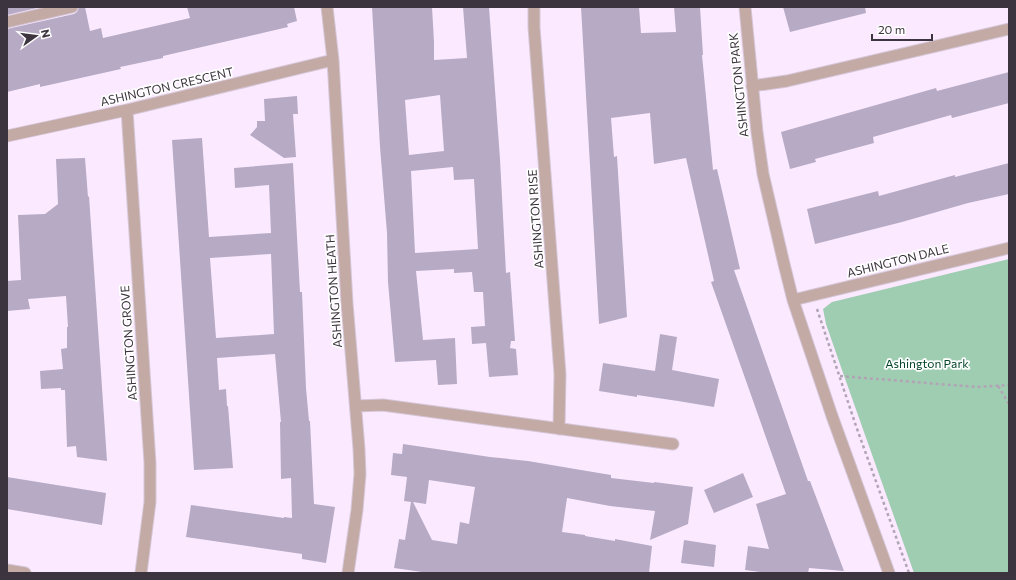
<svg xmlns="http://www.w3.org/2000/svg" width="1016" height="580" viewBox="0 0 1016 580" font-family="Commissioner,sans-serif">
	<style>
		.green { fill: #9fcdb1 }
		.building { fill: #b7aac5; fill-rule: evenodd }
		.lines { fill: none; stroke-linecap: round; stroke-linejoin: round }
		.service-casing { stroke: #d5c6d8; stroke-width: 13 }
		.minor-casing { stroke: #d5c6d8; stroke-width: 13 }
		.path { stroke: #b1a4b5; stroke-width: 2.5; stroke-dasharray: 3 3; stroke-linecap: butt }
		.service { stroke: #c4aaa5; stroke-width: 11 }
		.minor { stroke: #c4aaa5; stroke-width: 11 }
		.labels { text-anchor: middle; stroke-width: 3.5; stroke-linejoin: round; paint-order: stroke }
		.street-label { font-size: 12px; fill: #3c343e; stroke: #fff }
		.park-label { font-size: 12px; fill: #004327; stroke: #fff }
	</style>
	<rect width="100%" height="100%" fill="#fbeaff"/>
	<path class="green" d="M 1009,259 L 1009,573 L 914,573 L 842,370 L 826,324 L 823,309 L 832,302 Z"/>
	<path class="building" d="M 7,7 L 41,7 L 7,15 Z
		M 79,7 L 85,7 L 90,31 L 101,28 L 103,38 L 190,18 L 187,7 L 294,7 L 297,21 L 287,24 L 288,27 L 163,56 L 163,58 L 120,67 L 121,69 L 40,87 L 40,84 L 7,92 L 7,29 L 74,14 L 77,12 Z
		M 372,7 L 432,7 L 434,42 L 434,60 L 467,58 L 463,7 L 489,7 L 500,159 L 506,273 L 510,272 L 515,341 L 511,341 L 510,348 L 516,349 L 518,375 L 489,377 L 486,343 L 472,344 L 471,327 L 485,326 L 483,292 L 474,292 L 472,272 L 454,273 L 454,269 L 416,271 L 423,340 L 455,338 L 457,384 L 438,385 L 436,360 L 395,362 L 388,282 L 387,233 L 380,147 ZM 440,95 L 444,151 L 409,155 L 405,100 ZM 453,167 L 454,180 L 474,179 L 478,249 L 415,253 L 411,171 Z
		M 581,7 L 639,7 L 641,33 L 676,32 L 674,7 L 700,7 L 703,55 L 702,55 L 713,170 L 717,169 L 740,269 L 734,270 L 808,481 L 810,481 L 844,571 L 809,568 L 808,573 L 767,573 L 745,570 L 748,546 L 769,549 L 756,504 L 786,494 L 711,282 L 714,281 L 686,158 L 654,164 L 650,113 L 611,118 L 614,157 L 617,156 L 627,317 L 599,324 Z
		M 783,7 L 865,7 L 866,13 L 790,32 Z
		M 1009,72 L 1009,103 L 952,118 L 951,115 L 873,137 L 874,143 L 815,159 L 816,162 L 790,169 L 781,132 L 936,88 L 937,91 Z
		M 297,96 L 298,114 L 293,114 L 296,157 L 284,158 L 250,135 L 257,127 L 257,121 L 265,121 L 264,99 Z
		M 202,138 L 209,237 L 271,233 L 269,185 L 235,188 L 234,168 L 293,163 L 300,292 L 302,292 L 306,388 L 309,421 L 310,421 L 314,504 L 335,507 L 326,563 L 302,559 L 302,554 L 186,537 L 191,505 L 284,518 L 284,517 L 292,518 L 291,478 L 281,479 L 280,422 L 281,422 L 275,354 L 217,358 L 219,390 L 226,389 L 227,406 L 228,406 L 233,468 L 194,470 L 172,140 ZM 271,254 L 274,334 L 216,338 L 210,258 Z
		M 85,158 L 88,197 L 89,196 L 107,461 L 77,457 L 76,446 L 67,447 L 65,390 L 61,390 L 61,388 L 41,389 L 40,371 L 63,369 L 61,349 L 67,348 L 67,327 L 68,327 L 66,296 L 28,299 L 30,309 L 7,311 L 7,281 L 21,280 L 18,215 L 45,214 L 58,204 L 56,159 Z
		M 1009,163 L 1009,194 L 968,203 L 902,222 L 815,244 L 807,209 L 878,191 L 879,196 L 955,175 L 955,177 Z
		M 660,334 L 677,337 L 672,370 L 719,379 L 714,407 L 678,401 L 637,395 L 637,397 L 599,391 L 603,363 L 655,371 Z
		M 403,444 L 490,457 L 528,461 L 575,469 L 611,475 L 611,478 L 654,483 L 654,482 L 693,487 L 688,524 L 650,540 L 655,511 L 610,506 L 567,498 L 562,532 L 585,535 L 585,536 L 615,541 L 615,539 L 652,546 L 649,573 L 429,573 L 394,568 L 399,539 L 405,540 L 411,502 L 404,501 L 407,477 L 391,475 L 393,453 L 402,454 ZM 429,480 L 475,487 L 469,524 L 460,522 L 457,544 L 432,540 L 413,502 L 426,504 Z
		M 743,473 L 753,497 L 714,513 L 704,490 Z
		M 7,477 L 106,493 L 102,525 L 7,509 Z
		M 684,540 L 716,545 L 714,567 L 681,563 Z"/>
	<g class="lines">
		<defs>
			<path id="service" d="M 7,22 L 72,7"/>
			<path id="minor" d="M 327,7 L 333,60 L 347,303 L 359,449 L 360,474 L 357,510 L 348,573
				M 534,7 L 534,27 L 560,374 L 559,429
				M 745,7 L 757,132 L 763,174 L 784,264 L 793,300 L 832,416 L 889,573
				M 752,86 L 787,81 L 1009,29
				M 127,110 L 150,463 L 150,502 L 141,573
				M 7,136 L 127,110 L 333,60
				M 793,300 L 1009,248
				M 356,406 L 383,405 L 673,444
				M 7,570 L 25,573"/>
		</defs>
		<use href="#service" class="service-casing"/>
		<use href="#minor" class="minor-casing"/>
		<path class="path" d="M 817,309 L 856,426 L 909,573
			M 840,376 L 977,387 L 1009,385
			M 998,386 L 1009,404"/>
		<use href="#service" class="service"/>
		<use href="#minor" class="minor"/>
	</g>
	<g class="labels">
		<g class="street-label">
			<text transform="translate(739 85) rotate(-96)" y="4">ASHINGTON PARK</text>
			<text transform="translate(167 87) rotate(-13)" y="4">ASHINGTON CRESCENT</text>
			<text transform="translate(536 219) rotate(-94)" y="4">ASHINGTON RISE</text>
			<text transform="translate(898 261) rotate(-14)" y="4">ASHINGTON DALE</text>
			<text transform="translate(334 291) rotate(-94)" y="4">ASHINGTON HEATH</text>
			<text transform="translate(129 343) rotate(-94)" y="4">ASHINGTON GROVE</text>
		</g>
		<g class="park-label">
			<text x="927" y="368">Ashington Park</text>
		</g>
	</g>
	<rect width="1016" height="580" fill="none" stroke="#3c343e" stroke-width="16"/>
	<g transform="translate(36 36) rotate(76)" stroke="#ffffff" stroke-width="3" paint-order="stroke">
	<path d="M0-3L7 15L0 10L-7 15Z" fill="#3c343e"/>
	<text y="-6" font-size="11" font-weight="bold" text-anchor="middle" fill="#3c343e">N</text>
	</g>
	<path d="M872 34v6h60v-6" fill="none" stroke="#3c343e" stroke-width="2"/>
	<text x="878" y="34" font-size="12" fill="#3c343e" stroke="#ffffff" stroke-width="3" paint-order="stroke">20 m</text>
</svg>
